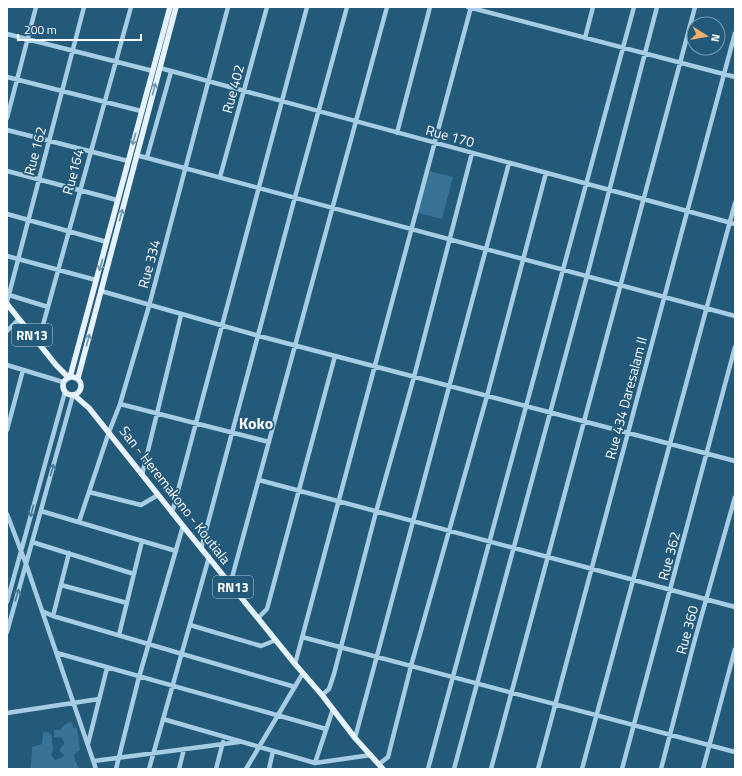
<svg xmlns="http://www.w3.org/2000/svg" width="742" height="776" viewBox="0 0 742 776" font-family="'Titillium Web',sans-serif">
	<style>
		.green { fill: #377397 }
		.lines { fill: none; stroke-linecap: round; stroke-linejoin: round }
		.minor { stroke: #a6cde4; stroke-width: 4.5 }
		.major { stroke: #e6f2fc; stroke-width: 5.5 }
		.oneway { stroke: #7196ad }
		.oneway2 { stroke: #4a7c99 }
		.labels { text-anchor: middle; stroke-width: 3.5; stroke-linejoin: round; paint-order: stroke }
		.shield { fill: #235979; stroke: #bdcdd7; stroke-width: 1 }
		.shield-label { font-size: 13px; font-weight: bold; fill: #fff }
		.street-label { font-size: 14px; fill: #fff; stroke: #235979 }
		.quarter-label { font-size: 16px; font-weight: bold; fill: #fff; stroke: #235979 }
	</style>
	<rect width="100%" height="100%" fill="#235979"/>
	<path class="green" d="M 429,171 L 453,177 L 442,219 L 418,213 Z
		M 71,722 L 73,725 L 73,728 L 77,728 L 80,750 L 74,754 L 75,760 L 79,769 L 29,769 L 31,766 L 32,747 L 42,744 L 43,732 L 48,732 L 52,736 L 52,744 L 54,747 L 51,755 L 55,760 L 61,758 L 65,755 L 60,752 L 60,749 L 64,744 L 64,741 L 61,737 L 54,737 L 54,730 L 60,730 L 64,725 Z"/>
	<g class="lines">
		<path class="minor" d="M 468,7 L 735,77
			M 7,34 L 153,71
			M 585,38 L 593,7
			M 160,68 L 735,224
			M 7,77 L 141,111
			M 7,118 L 36,7
			M 7,130 L 128,161
			M 397,133 L 430,7
			M 136,155 L 735,316
			M 147,157 L 171,72
			M 7,171 L 117,200
			M 220,177 L 267,7
			M 7,214 L 107,242
			M 7,256 L 96,280
			M 101,291 L 259,336 L 735,461
			M 9,295 L 48,307
			M 7,302 L 84,7
			M 7,331 L 19,319
			M 38,343 L 131,7
			M 7,365 L 63,382
			M 120,404 L 269,442
			M 7,430 L 23,370
			M 142,475 L 181,315
			M 259,480 L 735,607
			M 89,492 L 141,505 L 158,495
			M 41,511 L 176,551
			M 172,513 L 307,7
			M 7,514 L 26,564 L 96,769
			M 79,522 L 109,432 L 120,404 L 149,306 L 228,7
			M 32,542 L 134,574
			M 201,549 L 295,197 L 347,7
			M 61,585 L 127,603
			M 230,585 L 387,7
			M 7,602 L 65,392
			M 42,611 L 53,616 L 295,687
			M 53,616 L 69,553
			M 258,618 L 267,609 L 335,356
			M 190,625 L 261,646 L 276,640
			M 7,632 L 73,395
			M 119,635 L 142,541
			M 302,637 L 735,752
			M 57,653 L 326,729
			M 295,664 L 471,7
			M 322,695 L 329,689 L 334,674 L 376,512 L 414,377 L 472,153
			M 7,713 L 99,699
			M 163,719 L 315,763 L 371,755
			M 355,738 L 509,163
			M 88,744 L 107,668
			M 94,761 L 239,742
			M 315,763 L 333,709
			M 379,764 L 388,757 L 411,666 L 487,396 L 546,173
			M 116,769 L 139,677 L 183,526
			M 149,769 L 209,557
			M 179,769 L 184,749
			M 216,769 L 223,742
			M 246,769 L 303,673
			M 269,769 L 273,751
			M 428,769 L 634,7
			M 454,769 L 587,276 L 657,7
			M 491,769 L 695,7
			M 538,769 L 735,33
			M 582,769 L 735,203
			M 622,769 L 735,347
			M 661,769 L 695,639 L 735,497
			M 703,769 L 735,649"/>
		<path class="major" d="M 7,304 L 56,365 L 68,377
			M63 386a9 9 0 1 1 18 0a9 9 0 1 1-18 0Z
			M 70,377 L 170,7
			M 78,378 L 176,7
			M 74,395 L 89,408 L 183,526 L 295,664 L 322,695 L 355,738 L 383,769"/>
	</g>
	<defs><path id="oneway-shaft" d="M-6 0H5M1.5-3L5.5 0L1.5 3" fill="none" stroke-width="1.6" stroke-linecap="round" stroke-linejoin="round"/></defs>
	<g class="oneway">
		<use href="#oneway-shaft" transform="translate(154 89) rotate(-75)"/>
		<use href="#oneway-shaft" transform="translate(134 139) rotate(106)"/>
		<use href="#oneway-shaft" transform="translate(121 215) rotate(-75)"/>
		<use href="#oneway-shaft" transform="translate(101 265) rotate(105)"/>
		<use href="#oneway-shaft" transform="translate(88 340) rotate(-75)"/>
	</g>
	<g class="oneway2">
		<use href="#oneway-shaft" transform="translate(52 470) rotate(-74)"/>
		<use href="#oneway-shaft" transform="translate(32 511) rotate(105)"/>
		<use href="#oneway-shaft" transform="translate(17 595) rotate(-74)"/>
	</g>
	<g class="labels">
		<g class="shield">
			<rect x="12" y="324" width="40" height="22" rx="3"/>
			<rect x="213" y="576" width="40" height="22" rx="3"/>
		</g>
		<g class="shield-label">
			<text x="32" y="340">RN13</text>
			<text x="233" y="592">RN13</text>
		</g>
		<g class="street-label">
			<text transform="translate(233 89) rotate(-75)" y="5">Rue 402</text>
			<text transform="translate(450 136) rotate(15)" y="5">Rue 170</text>
			<text transform="translate(35 151) rotate(-75)" y="5">Rue 162</text>
			<text transform="translate(73 172) rotate(-75)" y="5">Rue164</text>
			<text transform="translate(149 264) rotate(-75)" y="5">Rue 334</text>
			<text transform="translate(626 398) rotate(-75)" y="5">Rue 434 Daresalam II</text>
			<text transform="translate(175 495) rotate(52)" y="5">San - Heremakono - Koutiala</text>
			<text transform="translate(669 556) rotate(-75)" y="5">Rue 362</text>
			<text transform="translate(687 630) rotate(-75)" y="5">Rue 360</text>
		</g>
		<g class="quarter-label">
			<text x="256" y="429">Koko</text>
		</g>
	</g>
	<rect width="742" height="776" fill="none" stroke="#ffffff" stroke-width="16"/>
	<g transform="translate(706 36) rotate(101)"><circle r="19" fill="#235979" stroke="#7b9baf"/>
	<path d="M0-3L7 15L0 10L-7 15Z" fill="#efb069"/>
	<text y="-6" font-size="11" font-weight="bold" text-anchor="middle" fill="#ffffff">N</text>
	</g>
	<path d="M18 34v6h123v-6" fill="none" stroke="#ffffff" stroke-width="2"/>
	<text x="24" y="34" font-size="12" fill="#ffffff" stroke="#235979" stroke-width="3" paint-order="stroke">200 m</text>
</svg>
